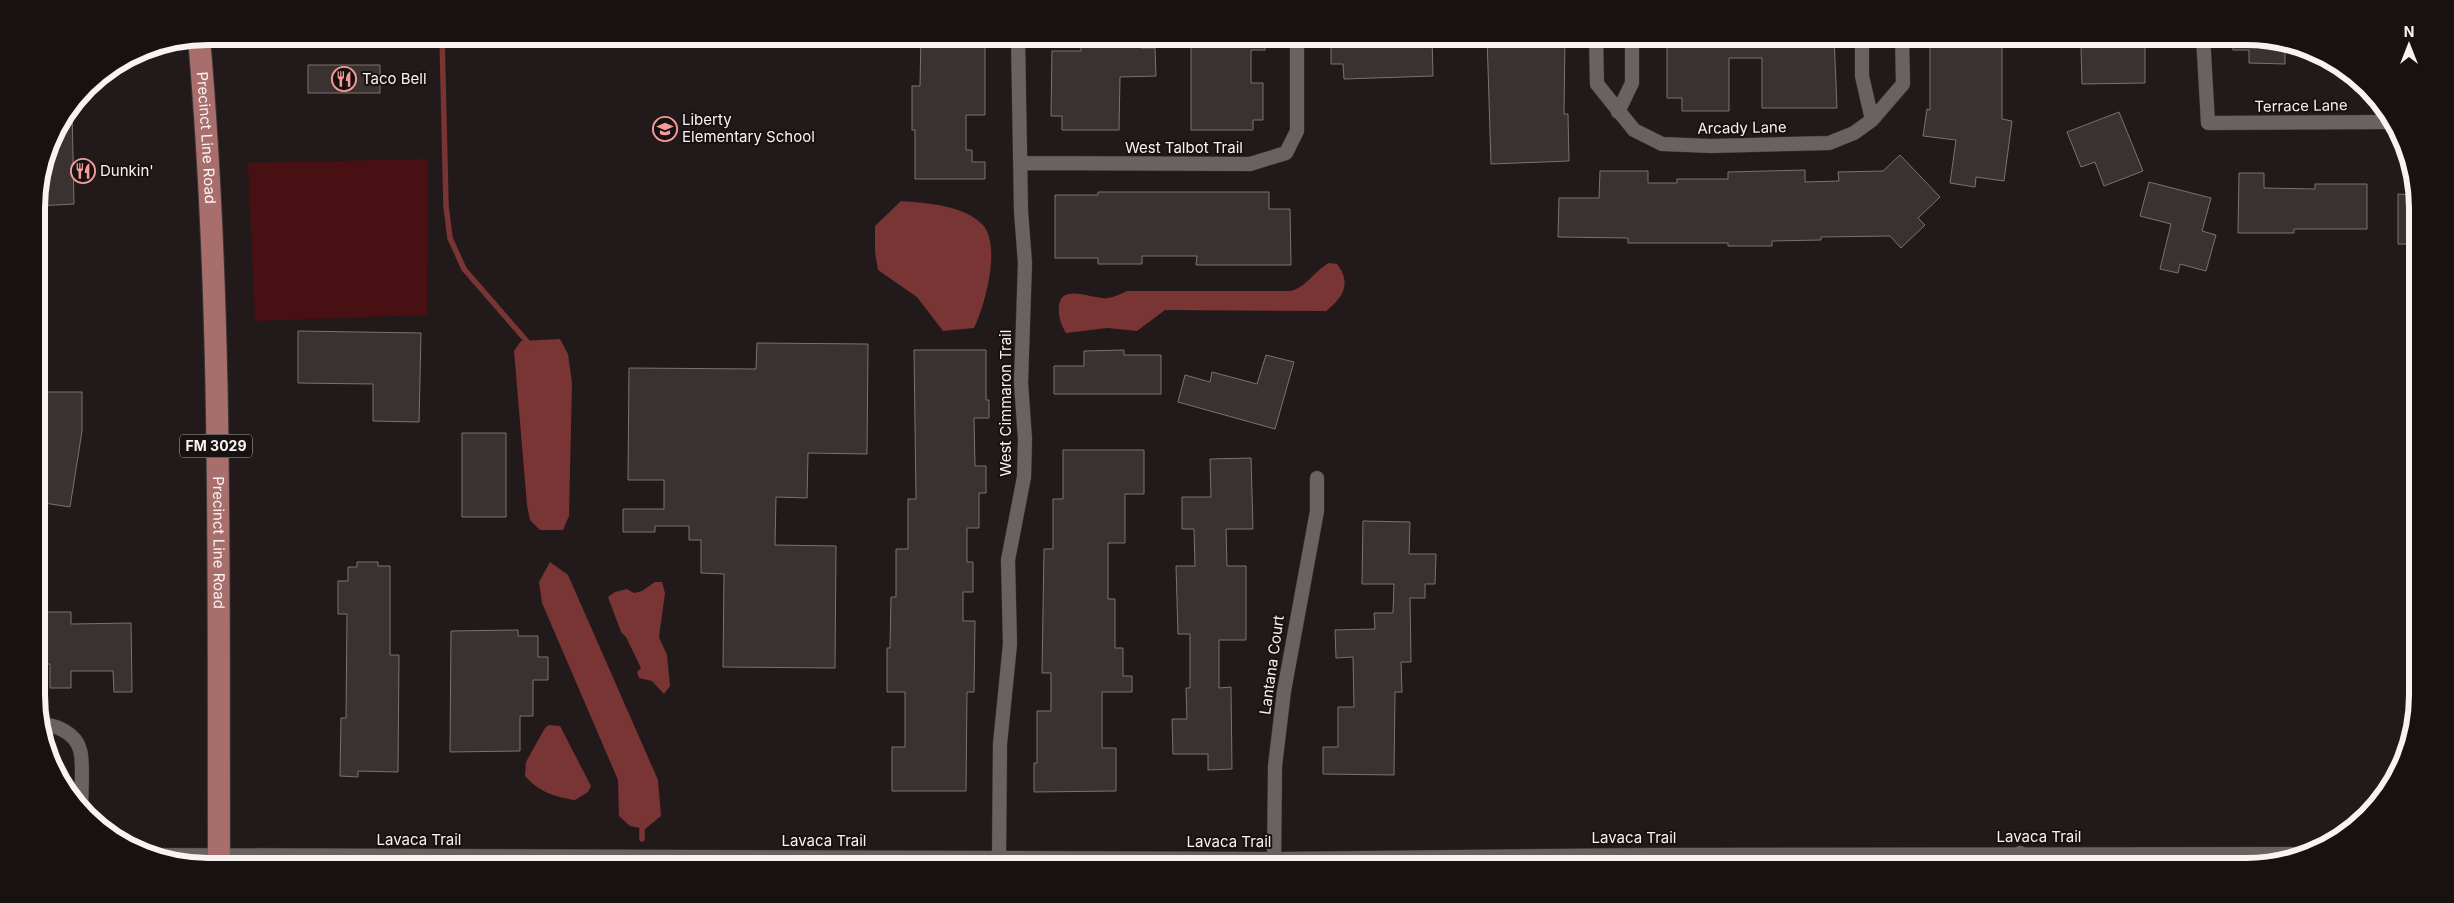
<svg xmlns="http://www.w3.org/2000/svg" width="2454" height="903" viewBox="0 0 2454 903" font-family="Inter,sans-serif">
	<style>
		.green { fill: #491013 }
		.water { fill: #793434 }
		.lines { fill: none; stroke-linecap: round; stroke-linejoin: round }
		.stream { stroke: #793434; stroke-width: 5.5 }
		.building { fill: #3a3131; stroke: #7a7170 }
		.street-casing { stroke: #3a3534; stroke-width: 15 }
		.primary-casing { stroke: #3a3534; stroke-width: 24 }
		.street { stroke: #6a6161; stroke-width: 14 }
		.primary { stroke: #a76e6c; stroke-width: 22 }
		.labels { text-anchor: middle; stroke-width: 4; stroke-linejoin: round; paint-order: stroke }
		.shield { fill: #181111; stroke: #b5afae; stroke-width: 1 }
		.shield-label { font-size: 14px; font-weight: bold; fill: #f8f3f2 }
		.poi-label { font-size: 15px; fill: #f8f3f2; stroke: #181111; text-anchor: start }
		.street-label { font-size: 15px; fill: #f8f3f2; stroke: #181111 }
		.rim { fill: none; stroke: #f8f3f2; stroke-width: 6 }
	</style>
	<rect width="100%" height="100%" fill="#221a1a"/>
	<path class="green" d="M 428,159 L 427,315 L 255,321 L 248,163 Z"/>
	<path class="water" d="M 901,201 C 927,203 963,205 982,224 C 1002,244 985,306 974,328 L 943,331 L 917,297 L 878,270 L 875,252 L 875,226 Z
		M 1329,263 L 1337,264 C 1352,283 1343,298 1326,311 L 1165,310 L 1137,331 L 1107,328 L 1066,333 C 1061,325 1058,316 1059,306 C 1061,282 1094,300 1108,298 C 1114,297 1121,294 1127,291 L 1290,291 C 1306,288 1314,271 1329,263 Z
		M 560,339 L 568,354 L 572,383 L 569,516 L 563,530 L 540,530 L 530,520 L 527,505 L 514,351 L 521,341 Z
		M 550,562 L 568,575 L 658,780 L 661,816 L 645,829 L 630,826 L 619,816 L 618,780 L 542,603 L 539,582 Z
		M 655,582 L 662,582 L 665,593 L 659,637 L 667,655 L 670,686 L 664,694 L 652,681 L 639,678 L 637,672 L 641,668 L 626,637 L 621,632 L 608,597 L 615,592 L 627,589 L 634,593 L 642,591 Z
		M 549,725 L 560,726 L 591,786 L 588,792 L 575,800 C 555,797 539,792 525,776 L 526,762 L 545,728 Z"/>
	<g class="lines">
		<path class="stream" d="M 442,36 L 446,206 L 450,238 L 464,269 L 531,346
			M 642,822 L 642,839
			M 642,866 L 643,867"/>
	</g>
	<path class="building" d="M 1081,36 L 1141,36 L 1141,48 L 1155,48 L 1156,76 L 1120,77 L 1119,130 L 1062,130 L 1062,116 L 1051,116 L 1052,51 L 1081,51 Z
		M 1191,36 L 1265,36 L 1265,50 L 1251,50 L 1251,83 L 1263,83 L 1263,120 L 1253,120 L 1253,130 L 1191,130 Z
		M 1331,36 L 1432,36 L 1433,76 L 1344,79 L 1343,64 L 1331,64 Z
		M 1487,36 L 1565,36 L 1564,114 L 1568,114 L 1569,161 L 1491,164 Z
		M 1667,36 L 1834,36 L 1837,108 L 1762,108 L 1762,58 L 1729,58 L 1729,111 L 1682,111 L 1682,98 L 1667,98 Z
		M 1930,36 L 2002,36 L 2002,119 L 2012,121 L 2004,181 L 1976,177 L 1975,187 L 1950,183 L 1956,140 L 1923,136 L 1927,109 L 1930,110 Z
		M 2092,36 L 2145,36 L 2145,83 L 2082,84 L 2081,47 L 2092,47 Z
		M 2233,36 L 2285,43 L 2285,64 L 2249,63 L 2249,50 L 2233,50 Z
		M 921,37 L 985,38 L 985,115 L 966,115 L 966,150 L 972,150 L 972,162 L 985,162 L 985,179 L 915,179 L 915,130 L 912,130 L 912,86 L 920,86 Z
		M 308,65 L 380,65 L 380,93 L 308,93 Z
		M 72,109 L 74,204 L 37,206 L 37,196 L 54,132 Z
		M 2119,112 L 2143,171 L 2104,186 L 2095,162 L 2081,167 L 2067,132 Z
		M 1900,155 L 1940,197 L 1918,218 L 1925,225 L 1901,248 L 1890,236 L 1821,237 L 1821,240 L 1772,241 L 1772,246 L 1728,246 L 1728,243 L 1628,243 L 1628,238 L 1558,237 L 1559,198 L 1599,198 L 1600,171 L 1648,171 L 1648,183 L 1677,183 L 1677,179 L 1728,179 L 1728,172 L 1805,170 L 1805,182 L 1839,181 L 1838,172 L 1883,171 Z
		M 2239,173 L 2264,173 L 2264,188 L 2315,189 L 2315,184 L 2367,184 L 2367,229 L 2294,229 L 2294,233 L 2238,233 Z
		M 2149,182 L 2211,198 L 2202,231 L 2216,235 L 2206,271 L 2180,264 L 2178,273 L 2160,269 L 2171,224 L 2140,216 Z
		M 1098,192 L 1269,192 L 1269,209 L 1290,209 L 1291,265 L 1196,265 L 1197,256 L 1142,256 L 1142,264 L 1098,264 L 1098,258 L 1055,258 L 1055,195 L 1098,195 Z
		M 2398,194 L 2416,195 L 2416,244 L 2398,244 Z
		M 298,331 L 421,333 L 419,422 L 373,421 L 373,384 L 298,383 Z
		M 757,343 L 868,344 L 867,454 L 808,453 L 807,498 L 776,497 L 775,545 L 836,546 L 835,668 L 723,667 L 724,574 L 701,573 L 701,540 L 689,540 L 689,526 L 655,526 L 655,532 L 623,532 L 623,509 L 664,509 L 664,480 L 628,480 L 629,368 L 756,369 Z
		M 914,350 L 986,350 L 986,400 L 989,400 L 989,418 L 974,418 L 975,466 L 986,466 L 986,493 L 979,493 L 979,528 L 967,528 L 967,562 L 973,562 L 973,592 L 963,592 L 963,621 L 975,621 L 974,692 L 967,692 L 966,791 L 892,791 L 892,747 L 905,747 L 905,692 L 887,692 L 887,648 L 890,648 L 891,597 L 896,597 L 896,549 L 908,549 L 908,499 L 916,499 Z
		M 1124,350 L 1124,355 L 1161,355 L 1161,394 L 1054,394 L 1054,366 L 1084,366 L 1084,351 Z
		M 1266,355 L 1294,362 L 1275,429 L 1178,402 L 1185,375 L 1210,382 L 1212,372 L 1257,384 Z
		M 38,392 L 82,392 L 82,431 L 70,507 L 38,502 Z
		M 462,433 L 506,433 L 506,517 L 462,517 Z
		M 1063,450 L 1144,450 L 1144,494 L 1125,494 L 1125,543 L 1108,543 L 1108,599 L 1115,599 L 1115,648 L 1123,648 L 1123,676 L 1132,676 L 1132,692 L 1102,692 L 1102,748 L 1116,748 L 1116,791 L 1034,792 L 1034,763 L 1037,763 L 1037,711 L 1051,711 L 1051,673 L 1042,673 L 1044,549 L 1053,549 L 1053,499 L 1063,499 Z
		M 1251,458 L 1253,529 L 1226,529 L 1227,566 L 1246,566 L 1246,640 L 1219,640 L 1219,688 L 1231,687 L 1232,769 L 1208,770 L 1208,754 L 1173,754 L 1172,719 L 1187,719 L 1186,688 L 1190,688 L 1190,634 L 1178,634 L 1176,566 L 1195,566 L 1194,529 L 1182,529 L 1182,497 L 1211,497 L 1210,459 Z
		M 1363,521 L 1410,522 L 1409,554 L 1436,554 L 1435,584 L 1425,584 L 1425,598 L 1410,598 L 1411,662 L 1401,662 L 1402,692 L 1395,692 L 1394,775 L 1323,774 L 1323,747 L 1338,747 L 1338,707 L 1354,707 L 1353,657 L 1336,658 L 1335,630 L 1375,629 L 1374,613 L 1393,613 L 1394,584 L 1362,584 Z
		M 357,562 L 378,562 L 378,566 L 390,566 L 390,655 L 399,655 L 398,772 L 358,771 L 358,777 L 340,776 L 341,718 L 346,718 L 347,614 L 338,614 L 338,581 L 348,581 L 348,567 L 357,567 Z
		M 39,612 L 71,612 L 71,624 L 131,623 L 132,692 L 114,692 L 113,671 L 71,671 L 71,688 L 50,688 L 50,664 L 39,664 Z
		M 518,630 L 518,636 L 538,636 L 538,657 L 548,657 L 548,680 L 533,680 L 533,716 L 520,716 L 520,751 L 450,752 L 451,631 Z"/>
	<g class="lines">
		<defs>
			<path id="street" d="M 1596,36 L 1597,84 L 1634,130 L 1662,144 L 1711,146 L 1829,143 L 1854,133 L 1872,120 L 1903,84 L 1902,36
				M 1862,36 L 1862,76 L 1872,120
				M 2203,36 L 2208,123 L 2393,122
				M 1618,112 L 1632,83 L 1632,36
				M 1021,163 L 1250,164 L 1286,153 L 1297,131 L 1297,36
				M 39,724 C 55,724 76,733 80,750 C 84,763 81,795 81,810
				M 2020,853 L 2020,866
				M 149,855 L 1274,859 L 1651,855 L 2309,854
				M 999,858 L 1000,744 L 1010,644 L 1008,560 L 1024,477 L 1025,439 L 1021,383 L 1025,263 L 1021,211 L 1018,36
				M 1274,867 L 1275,766 L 1284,691 L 1317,511 L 1317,478"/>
			<g id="primary">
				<path id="s1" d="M 199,38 C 223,313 218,591 219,867"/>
			</g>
		</defs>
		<use href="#street" class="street-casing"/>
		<use href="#primary" class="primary-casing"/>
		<use href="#street" class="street"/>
		<use href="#primary" class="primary"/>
	</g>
	<defs>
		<symbol id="restaurant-ring" viewBox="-11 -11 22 22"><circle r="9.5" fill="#181111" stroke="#f59b99" stroke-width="1.5"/><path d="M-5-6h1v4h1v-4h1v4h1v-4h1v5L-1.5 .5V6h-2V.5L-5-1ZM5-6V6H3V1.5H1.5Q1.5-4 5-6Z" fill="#f59b99"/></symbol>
		<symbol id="school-ring" viewBox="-11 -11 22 22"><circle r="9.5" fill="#181111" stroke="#f59b99" stroke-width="1.5"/><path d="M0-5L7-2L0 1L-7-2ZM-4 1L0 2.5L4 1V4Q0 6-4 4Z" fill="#f59b99"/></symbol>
	</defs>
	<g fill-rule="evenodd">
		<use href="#restaurant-ring" x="330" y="65" width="28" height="28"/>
		<use href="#school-ring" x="651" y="115" width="28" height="28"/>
		<use href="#restaurant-ring" x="69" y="157" width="28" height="28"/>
	</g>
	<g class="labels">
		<rect class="shield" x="180" y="434.5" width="72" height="23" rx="4"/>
		<g class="shield-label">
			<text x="216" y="451">FM 3029</text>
		</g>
		<g class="poi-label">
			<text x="362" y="84">Taco Bell</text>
			<text x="682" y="125">Liberty<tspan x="682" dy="17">Elementary School</tspan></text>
			<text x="100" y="176">Dunkin'</text>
		</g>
		<g class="street-label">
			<text transform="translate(2301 106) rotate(-1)" y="5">Terrace Lane</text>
			<text transform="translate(1742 128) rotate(-1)" y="5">Arcady Lane</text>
			<text dy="5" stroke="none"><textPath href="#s1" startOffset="100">Precinct Line Road</textPath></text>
			<text x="1184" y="153">West Talbot Trail</text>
			<text transform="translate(1006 403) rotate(-90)" y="5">West Cimmaron Trail</text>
			<text dy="5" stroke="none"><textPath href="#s1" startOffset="505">Precinct Line Road</textPath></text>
			<text transform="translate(1272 665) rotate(-82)" y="5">Lantana Court</text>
			<text x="2039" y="842">Lavaca Trail</text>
			<text x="1634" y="843">Lavaca Trail</text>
			<text x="419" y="845">Lavaca Trail</text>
			<text x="824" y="846">Lavaca Trail</text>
			<text x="1229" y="847">Lavaca Trail</text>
		</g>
	</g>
	<path d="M0 0H2454V903H0ZM208 45H2246A163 163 0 0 1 2409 208V695A163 163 0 0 1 2246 858H208A163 163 0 0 1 45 695V208A163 163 0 0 1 208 45Z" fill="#181111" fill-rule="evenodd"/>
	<path class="rim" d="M208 45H2246A163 163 0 0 1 2409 208V695A163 163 0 0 1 2246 858H208A163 163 0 0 1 45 695V208A163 163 0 0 1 208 45Z"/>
	<g transform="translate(2409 45)" stroke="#181111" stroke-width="4" paint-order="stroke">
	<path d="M0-4L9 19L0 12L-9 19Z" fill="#f8f3f2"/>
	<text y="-8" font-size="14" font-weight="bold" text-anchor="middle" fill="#f8f3f2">N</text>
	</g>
</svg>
